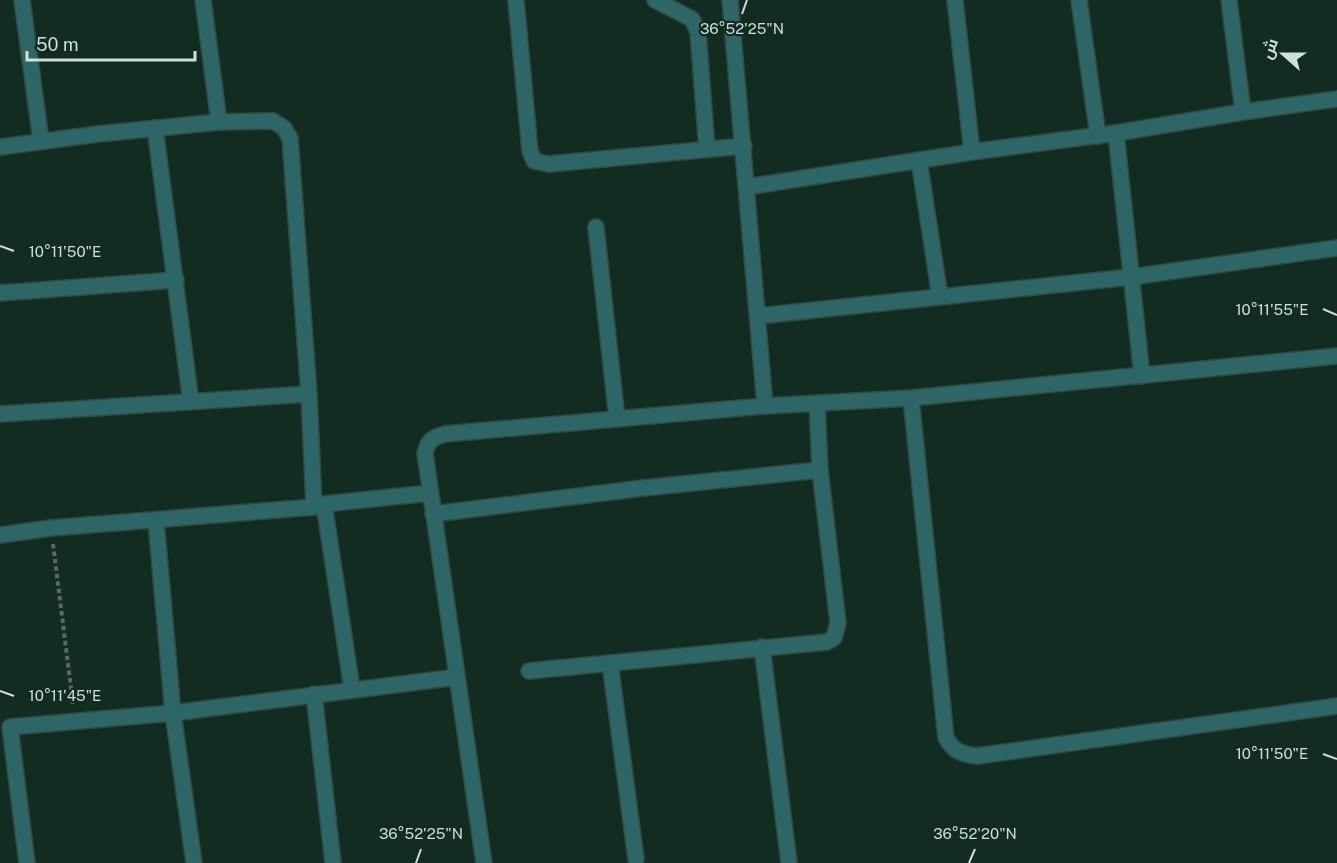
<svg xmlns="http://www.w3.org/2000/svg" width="1337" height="863" viewBox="0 0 1337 863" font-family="'Public Sans',Cairo,sans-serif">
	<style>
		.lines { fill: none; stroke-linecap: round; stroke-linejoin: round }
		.minor-casing { stroke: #30493f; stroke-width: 18 }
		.path { stroke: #566c63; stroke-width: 4; stroke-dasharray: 4.5 3; stroke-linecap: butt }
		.minor { stroke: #2e6668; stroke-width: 15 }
		.ticks { fill: none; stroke: #d0dfd8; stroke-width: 2 }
		.ticks-label { font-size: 15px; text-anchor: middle; fill: #d0dfd8; stroke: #122c22; stroke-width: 4.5; stroke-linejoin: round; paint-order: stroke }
	</style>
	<rect width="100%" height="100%" fill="#122c22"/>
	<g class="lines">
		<defs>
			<path id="minor" d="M 22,0 L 41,141
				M 203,0 L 219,122
				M 516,0 L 530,151 L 534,161 L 549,164 L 744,146
				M 655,0 L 692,19 L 698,32 L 707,149
				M 730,0 L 765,406
				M 955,0 L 972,152
				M 1079,0 L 1098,136
				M 1229,0 L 1243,112
				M 155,128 L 191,402
				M 1116,133 L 1142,376
				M 0,147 L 98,134 L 219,122 L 273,121 L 284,128 L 290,138 L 309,394 L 314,507
				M 919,160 L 940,297
				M 747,187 L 972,152 L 1116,133 L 1243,112 L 1337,99
				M 596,227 L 617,419
				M 0,293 L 176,280
				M 758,316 L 1131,277 L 1337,248
				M 911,398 L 946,738 C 954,752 962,754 977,756 L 1337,706
				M 0,414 L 309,394
				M 324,504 L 352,689
				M 433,514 L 643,488 L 820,470
				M 156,521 L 173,713 L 194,863
				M 0,535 L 51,528 L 314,507 L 324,504 L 430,493
				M 762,647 L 789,863
				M 610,663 L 636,859
				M 529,671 L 827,642 L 834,638 L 838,623 L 820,470 L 817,404
				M 314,694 L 333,863
				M 27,863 L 10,727 L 173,713 L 457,677
				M 484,863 L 425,453 C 428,440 432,438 445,434 L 765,406 L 911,398 L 1337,356"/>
		</defs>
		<use href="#minor" class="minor-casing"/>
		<path class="path" d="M 53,544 L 73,704"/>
		<use href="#minor" class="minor"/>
	</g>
	<path class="ticks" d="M 742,14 L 747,0M 0,246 L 14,251M 1323,309 L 1337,315M 0,691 L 14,696M 1323,754 L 1337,759M 416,863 L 421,849M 969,863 L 975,849"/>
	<g class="ticks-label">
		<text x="742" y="34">36°52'25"N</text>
		<text x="65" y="257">10°11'50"E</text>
		<text x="1272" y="315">10°11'55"E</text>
		<text x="65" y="701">10°11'45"E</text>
		<text x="1272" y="759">10°11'50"E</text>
		<text x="421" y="839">36°52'25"N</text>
		<text x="975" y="839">36°52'20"N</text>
	</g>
	<g transform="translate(1283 54) rotate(291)" stroke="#122c22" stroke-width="4.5" paint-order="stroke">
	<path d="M0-4.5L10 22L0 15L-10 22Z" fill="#d0dfd8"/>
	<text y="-9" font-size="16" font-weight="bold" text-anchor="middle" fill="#d0dfd8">ش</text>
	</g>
	<path d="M27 51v9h168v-9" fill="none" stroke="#d0dfd8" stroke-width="3"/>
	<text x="36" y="51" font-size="18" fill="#d0dfd8" stroke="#122c22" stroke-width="4.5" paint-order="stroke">50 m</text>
</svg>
